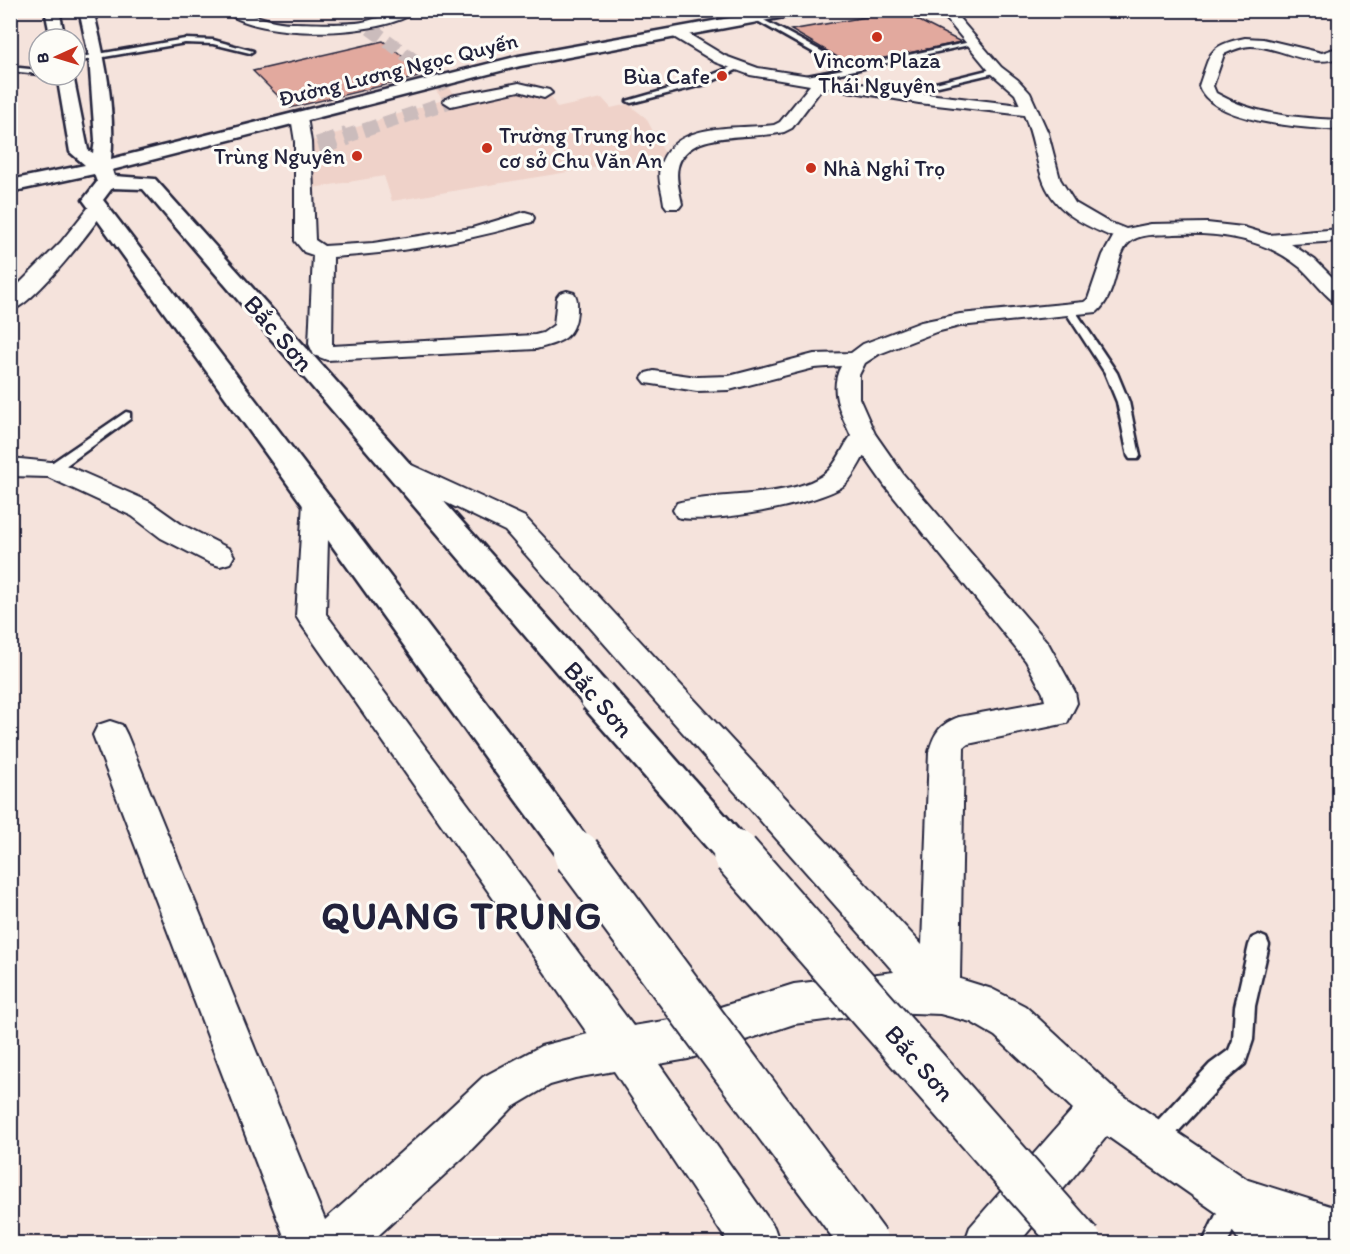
<svg xmlns="http://www.w3.org/2000/svg" width="1350" height="1254" viewBox="0 0 1350 1254" font-family="Itim,sans-serif">
	<style>
		.built { fill: #efd2c9 }
		.building { fill: #e2a99e; stroke: #22223b; stroke-width: 1.5 }
		.lines { fill: none; stroke-linecap: round; stroke-linejoin: round }
		.street-tunnel-far1 { stroke: #cbbcbc; stroke-width: 14; stroke-dasharray: 14 7; stroke-linecap: butt }
		.street-tunnel { stroke: #cbbcbc; stroke-width: 19; stroke-dasharray: 19 9; stroke-linecap: butt }
		.lane-casing { stroke: #22223b; stroke-width: 5 }
		.street-casing { stroke: #22223b; stroke-width: 4 }
		.secondary-casing { stroke: #22223b; stroke-width: 5 }
		.lane { fill: #fdfcf7; fill-rule: evenodd }
		.street { fill: #fdfcf7; fill-rule: evenodd }
		.secondary { fill: #fdfcf7; fill-rule: evenodd }
		.secondary-bridge-far1-casing { stroke: #22223b; stroke-width: 40; stroke-linecap: butt }
		.secondary-bridge-casing { stroke: #22223b; stroke-width: 50; stroke-linecap: butt }
		.secondary-bridge-far1 { stroke: #fdfcf7; stroke-width: 35 }
		.secondary-bridge { stroke: #fdfcf7; stroke-width: 46 }
		.poi-dot { fill: #c8321e; stroke: #fdfcf7; stroke-width: 2 }
		.labels { text-anchor: middle; stroke-width: 6; stroke-linejoin: round; paint-order: stroke }
		.far-poi-label { font-size: 22px; fill: #22223b; stroke: #fdfcf7; text-anchor: end }
		.far-street-label { font-size: 22px; fill: #22223b; stroke: #fdfcf7 }
		.street-label { font-size: 26px; fill: #22223b; stroke: #fdfcf7 }
		.near-district-label { font-size: 39px; font-weight: bold; letter-spacing: 1.5px; fill: #22223b; stroke: #fdfcf7 }
	</style>
	<rect width="100%" height="100%" fill="#f5e3dc"/>
	<filter id="ink" filterUnits="userSpaceOnUse"><feTurbulence type="fractalNoise" baseFrequency=".0167" numOctaves="2"/><feDisplacementMap in="SourceGraphic" scale="12" xChannelSelector="R" yChannelSelector="G"/><feConvolveMatrix kernelMatrix="1 2 1 2 8 2 1 2 1" color-interpolation-filters="sRGB"/></filter>
	<g filter="url(#ink)">
		<path class="built" d="M 534,83 L 549,93 L 557,108 L 602,98 L 611,108 L 628,104 L 646,118 L 666,156 L 392,201 L 384,176 L 313,188 L 312,141 L 443,100 L 434,88 L 447,85 L 457,97 Z"/>
		<path class="building" d="M 900,11 L 961,42 L 851,65 L 791,30 Z
			M 383,41 L 427,75 L 290,108 L 253,71 Z"/>
		<g class="lines">
			<path class="street-tunnel-far1" d="M 344,137 L 451,101 L 442,81 L 367,26"/>
			<path class="street-tunnel" d="M 318,146 L 348,136"/>
			<defs>
				<path id="lane" d="M 754,17 L 758,17 L 851,67 L 975,41 L 978,43 L 800,82 L 797,78 L 843,69 L 754,19 Z
					M 185,39 L 213,40 L 253,51 L 250,53 L 213,44 L 185,43 L 75,62 L 75,58 Z
					M 736,65 L 743,67 L 706,84 L 631,103 L 627,101 L 700,80 Z
					M 10,67 L 39,70 L 39,74 L 10,71 Z
					M 996,68 L 999,72 L 895,96 L 891,94 Z
					M 1070,308 L 1074,309 L 1117,373 L 1129,402 L 1140,456 L 1138,459 L 1130,459 L 1128,456 L 1117,402 L 1105,373 L 1065,311 Z
					M 126,412 L 130,413 L 130,419 L 57,472 L 47,472 L 46,469 L 47,466 Z
					M 1259,935 L 1266,938 L 1269,945 L 1255,1006 L 1253,1040 L 1245,1064 L 1226,1080 L 1163,1148 L 1155,1151 L 1147,1148 L 1144,1140 L 1147,1132 L 1210,1064 L 1229,1050 L 1233,1040 L 1235,1006 L 1249,945 L 1252,938 Z
					M 1233,1192 L 1241,1196 L 1245,1204 L 1227,1244 L 1202,1244 L 1225,1196 Z"/>
				<path id="street" d="M 224,10 C 248,10 267,23 292,23 C 313,23 349,26 367,21 C 388,16 393,10 417,10 C 385,38 255,40 224,10 Z
					M 939,10 L 952,10 L 1001,67 L 1018,80 L 1030,93 L 1048,133 L 1060,179 L 1075,203 L 1106,221 L 1126,229 L 1151,224 L 1207,223 L 1243,227 L 1269,235 L 1340,229 L 1340,241 L 1291,244 L 1315,260 L 1340,285 L 1340,303 L 1333,301 C 1321,291 1312,278 1301,268 C 1265,238 1219,232 1174,234 C 1160,235 1141,233 1130,242 C 1114,255 1119,293 1097,312 L 960,326 L 936,332 L 879,354 L 865,363 L 859,375 L 859,398 L 875,434 L 903,474 L 1048,643 L 1075,692 L 1077,703 L 1067,723 L 968,744 L 964,747 L 960,979 L 992,989 L 1025,1006 L 1118,1092 L 1248,1180 L 1340,1209 L 1340,1244 L 1295,1241 L 1295,1244 L 1242,1244 L 1220,1215 L 1107,1136 L 1018,1244 L 964,1244 L 970,1227 L 1073,1109 L 995,1036 L 971,1022 L 940,1014 L 887,1012 L 794,1024 L 688,1059 L 659,1064 L 774,1227 L 780,1244 L 729,1244 L 614,1071 L 575,1078 L 550,1085 L 513,1107 L 468,1153 L 369,1244 L 287,1244 L 93,735 L 98,725 L 110,721 L 122,725 L 127,735 L 325,1220 L 436,1121 L 483,1077 L 541,1046 L 588,1034 L 301,624 L 296,616 L 303,502 L 307,495 L 316,493 L 325,495 L 329,502 L 326,614 L 633,1026 L 688,1017 L 794,984 L 894,972 L 505,531 L 389,475 L 385,469 L 389,463 L 398,460 L 407,463 L 525,517 L 922,945 L 929,752 C 934,733 940,724 959,717 L 1045,701 L 1043,693 L 1026,661 L 885,486 L 864,456 C 858,466 852,479 843,486 C 819,504 705,525 677,517 L 673,510 L 677,503 C 716,492 799,499 828,471 C 838,461 843,447 851,436 C 841,413 828,391 841,366 L 814,368 L 729,390 L 697,391 L 646,383 L 642,378 L 646,373 L 654,371 L 697,377 L 729,376 L 814,354 L 851,353 L 863,344 L 921,322 L 960,314 L 1084,302 L 1088,299 L 1103,255 L 1113,237 C 1083,225 1053,211 1042,177 C 1035,156 1033,135 1024,115 L 919,103 L 823,87 L 792,128 L 784,132 C 753,140 688,128 678,167 C 675,178 680,193 682,204 L 679,208 L 667,208 L 664,204 C 663,193 657,178 660,167 C 673,120 737,130 774,125 L 780,122 L 810,85 L 750,75 L 715,62 L 672,36 L 670,33 L 672,30 L 682,30 L 725,56 L 758,68 L 919,93 L 1020,105 L 1015,94 L 991,73 Z
					M 1245,38 L 1263,39 L 1322,53 L 1340,47 L 1340,57 C 1310,70 1281,46 1251,46 C 1242,46 1233,50 1224,54 L 1213,86 L 1216,93 C 1254,115 1296,118 1340,120 L 1340,130 C 1305,128 1211,123 1199,86 C 1211,53 1207,46 1245,38 Z
					M 519,83 L 549,90 L 552,93 L 544,98 L 519,91 L 451,106 L 443,101 L 451,96 Z
					M 299,112 L 307,117 L 311,142 L 315,240 L 324,246 L 373,243 L 472,228 L 525,212 L 532,214 L 534,218 L 532,222 C 466,241 400,253 333,257 L 332,346 L 535,335 L 543,333 L 554,325 L 557,297 L 560,293 L 567,291 L 574,293 C 578,299 577,304 577,311 C 575,339 561,342 536,349 L 327,360 L 314,355 L 309,344 L 313,255 L 304,252 L 295,241 L 295,142 L 291,117 Z
					M 98,202 L 104,203 L 107,207 C 92,229 34,305 10,311 L 10,293 L 61,242 L 92,203 Z
					M 10,458 L 61,463 L 150,502 L 181,524 L 230,549 L 234,556 L 230,563 L 220,566 L 210,563 L 161,538 L 132,516 L 48,477 L 10,476 Z"/>
				<path id="secondary" d="M 45,10 L 59,10 L 65,39 L 51,39 Z
					M 79,10 L 93,10 C 105,58 116,110 111,159 L 519,56 L 774,10 L 807,10 L 800,14 L 520,66 L 112,170 L 114,176 L 155,179 L 609,686 L 615,696 L 609,706 L 597,711 L 585,706 L 143,189 L 112,188 L 103,200 L 521,748 L 527,760 L 521,772 L 508,776 L 495,772 L 86,204 L 83,200 L 97,182 L 94,174 L 10,192 L 10,180 L 85,165 L 70,152 L 57,75 L 73,75 L 88,150 L 93,153 L 95,140 L 89,56 Z"/>
			</defs>
			<use href="#lane" class="lane-casing"/>
			<use href="#street" class="street-casing"/>
			<use href="#secondary" class="secondary-casing"/>
			<use href="#lane" class="lane"/>
			<use href="#street" class="street"/>
			<use href="#secondary" class="secondary"/>
			<defs>
				<path id="secondary-bridge-far1" d="M 597,696 L 737,855
					M 508,760 L 578,855"/>
				<path id="secondary-bridge" d="M 577,854 L 866,1244
					M 736,854 L 1079,1244"/>
			</defs>
			<use href="#secondary-bridge-far1" class="secondary-bridge-far1-casing"/>
			<use href="#secondary-bridge" class="secondary-bridge-casing"/>
			<use href="#secondary-bridge-far1" class="secondary-bridge-far1"/>
			<use href="#secondary-bridge" class="secondary-bridge"/>
		</g>
	</g>
	<g class="poi-dot">
		<circle cx="877" cy="37" r="6"/>
		<circle cx="722" cy="76" r="6"/>
		<circle cx="487" cy="148" r="6"/>
		<circle cx="357" cy="156" r="6"/>
		<circle cx="811" cy="168" r="6"/>
	</g>
	<g class="labels">
		<g class="far-poi-label">
			<text x="877" y="68" text-anchor="middle">Vincom Plaza<tspan x="877" dy="25">Thái Nguyên</tspan></text>
			<text x="710" y="84">Bùa Cafe</text>
			<text x="499" y="143" text-anchor="start">Trường Trung học<tspan x="499" dy="25">cơ sở Chu Văn An</tspan></text>
			<text x="345" y="164">Trùng Nguyên</text>
			<text x="823" y="176" text-anchor="start">Nhà Nghỉ Trọ</text>
		</g>
		<g class="far-street-label">
			<text transform="translate(398 69) rotate(-14)" y="8">Đường Lương Ngọc Quyến</text>
		</g>
		<g class="street-label">
			<text transform="translate(279 333) rotate(49)" y="9">Bắc Sơn</text>
			<text transform="translate(599 699) rotate(49)" y="9">Bắc Sơn</text>
			<text transform="translate(920 1063) rotate(49)" y="9">Bắc Sơn</text>
		</g>
		<g class="near-district-label">
			<text x="462" y="929">QUANG TRUNG</text>
		</g>
	</g>
	<rect width="1350" height="1254" fill="none" stroke="#fdfcf7" stroke-width="36"/>
	<rect x="18" y="18" width="1314" height="1218" fill="none" stroke="#22223b" stroke-width="2" filter="url(#ink)"/>
	<g transform="translate(57 57) rotate(266)"><circle r="28" fill="#fdfcf7" stroke="#a5a5ac" stroke-width="1.5"/>
	<path d="M0-4.5L10 22L0 15L-10 22Z" fill="#c8321e"/>
	<text y="-9" font-size="16" font-weight="bold" text-anchor="middle" fill="#22223b">B</text>
	</g>
</svg>
